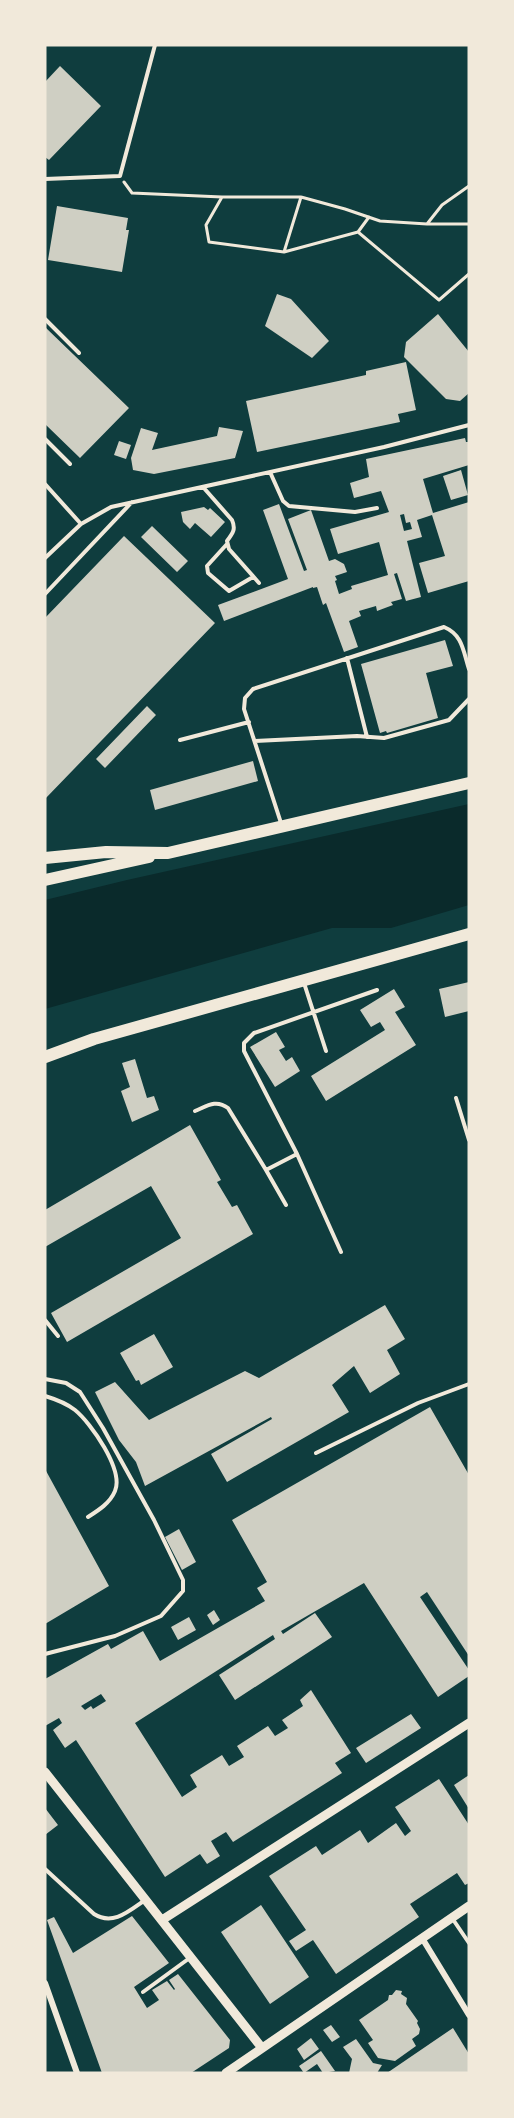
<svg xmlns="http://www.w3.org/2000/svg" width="514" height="2118" viewBox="0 0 514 2118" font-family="Overpass,sans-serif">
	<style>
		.water { fill: #0a2a2b }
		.building { fill: #cfcfc3; fill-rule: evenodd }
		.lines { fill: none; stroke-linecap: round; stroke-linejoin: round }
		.path { stroke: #f1e9da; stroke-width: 3 }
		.service { stroke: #f1e9da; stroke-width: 4 }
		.minor { stroke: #f1e9da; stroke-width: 6 }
		.tertiary { stroke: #f1e9da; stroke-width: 9 }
		.trunk { stroke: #f1e9da; stroke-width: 12 }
	</style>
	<rect width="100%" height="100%" fill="#0f3d3e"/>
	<path class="water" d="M 469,804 L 469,905 L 391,928 L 332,928 L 45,1009 L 45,900 L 127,880 Z"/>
	<path class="building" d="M 60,66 L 101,106 L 49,160 L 45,157 L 45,82 Z
		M 57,206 L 128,218 L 126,230 L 129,230 L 122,272 L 48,260 Z
		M 277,294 L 291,299 L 329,341 L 312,358 L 265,326 Z
		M 438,314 L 469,352 L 469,393 L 460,401 L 446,399 L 404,357 L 406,342 Z
		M 45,327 L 129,408 L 80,458 L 45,424 Z
		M 406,362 L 416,410 L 398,414 L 400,422 L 257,452 L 246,401 L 366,375 L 366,371 Z
		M 219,427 L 243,431 L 235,458 L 154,474 L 133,470 L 131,458 L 141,428 L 158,433 L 152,450 L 217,436 Z
		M 465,438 L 466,442 L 469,442 L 469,465 L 423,479 L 433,513 L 469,502 L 469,581 L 428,593 L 419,563 L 445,556 L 432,515 L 417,520 L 422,537 L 407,541 L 421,597 L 406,601 L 397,573 L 394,574 L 402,599 L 391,602 L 393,605 L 377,611 L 376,606 L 359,611 L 361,616 L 349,621 L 358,647 L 344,652 L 326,603 L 323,605 L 317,587 L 313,588 L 313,587 L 224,621 L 218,605 L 288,579 L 263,510 L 279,504 L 304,571 L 307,570 L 288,519 L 311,510 L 329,561 L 335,559 L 344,564 L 347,572 L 335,576 L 337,580 L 335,581 L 339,594 L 352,589 L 351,586 L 388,575 L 379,542 L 338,554 L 330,529 L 389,512 L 381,491 L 354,498 L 350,483 L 369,477 L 366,459 ZM 404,514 L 406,523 L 410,522 L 412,529 L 404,531 L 400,515 Z
		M 119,441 L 131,445 L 126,459 L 114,455 Z
		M 461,470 L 468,495 L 451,500 L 443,476 Z
		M 204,507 L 208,510 L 210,508 L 225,522 L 211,537 L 195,523 L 190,529 L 183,522 L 181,512 Z
		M 152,526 L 188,561 L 177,572 L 141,537 Z
		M 124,536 L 215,623 L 45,799 L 45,618 Z
		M 445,640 L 453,666 L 426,673 L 438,718 L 387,733 L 386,731 L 380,733 L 361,664 Z
		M 147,706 L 156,715 L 105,768 L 96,759 Z
		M 253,761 L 258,781 L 155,810 L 150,790 Z
		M 469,982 L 469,1011 L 445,1017 L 439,989 Z
		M 394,989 L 405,1007 L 395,1012 L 416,1045 L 326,1101 L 311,1076 L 385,1030 L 380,1022 L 371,1027 L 360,1010 Z
		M 276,1032 L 285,1047 L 279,1050 L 286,1061 L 292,1057 L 300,1071 L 275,1087 L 250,1047 Z
		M 135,1059 L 147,1098 L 154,1096 L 159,1110 L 132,1122 L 121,1091 L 130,1087 L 122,1063 Z
		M 190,1125 L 221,1180 L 217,1182 L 232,1207 L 237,1205 L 253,1234 L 67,1342 L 51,1313 L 181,1238 L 151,1186 L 45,1247 L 45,1210 Z
		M 385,1305 L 405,1339 L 387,1350 L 400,1374 L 370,1393 L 354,1366 L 332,1385 L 349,1412 L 227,1482 L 211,1454 L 272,1419 L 271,1417 L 145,1486 L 136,1462 L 119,1440 L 95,1392 L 115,1382 L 149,1420 L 245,1371 L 259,1378 Z
		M 154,1334 L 173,1367 L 141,1385 L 139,1380 L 136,1381 L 120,1353 Z
		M 430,1407 L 469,1475 L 469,1656 L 427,1592 L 420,1597 L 469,1670 L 469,1676 L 438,1697 L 364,1583 L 281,1631 L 283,1634 L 315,1613 L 332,1637 L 235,1700 L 219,1675 L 275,1639 L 273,1635 L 135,1723 L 182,1797 L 197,1787 L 190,1775 L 222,1755 L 229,1766 L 244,1757 L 237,1746 L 268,1726 L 275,1736 L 288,1728 L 282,1720 L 303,1706 L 300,1700 L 311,1690 L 351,1753 L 335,1763 L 342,1773 L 233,1842 L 226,1832 L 211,1841 L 220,1856 L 207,1864 L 200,1854 L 165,1877 L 76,1740 L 65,1748 L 53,1730 L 62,1723 L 59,1718 L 45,1726 L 45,1679 L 108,1644 L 111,1649 L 143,1631 L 160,1661 L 265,1601 L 257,1588 L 267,1582 L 232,1520 ZM 101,1694 L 106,1701 L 93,1709 L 91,1706 L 85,1710 L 81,1706 Z
		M 45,1469 L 109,1586 L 45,1624 Z
		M 179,1529 L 196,1562 L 182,1570 L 165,1537 Z
		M 214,1610 L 220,1620 L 213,1625 L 207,1615 Z
		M 189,1617 L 196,1630 L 178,1640 L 171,1627 Z
		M 411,1714 L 421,1728 L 366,1763 L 356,1748 Z
		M 469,1775 L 469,1809 L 454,1785 Z
		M 439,1779 L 469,1825 L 469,1883 L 465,1885 L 457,1873 L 410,1904 L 419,1917 L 336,1974 L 313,1940 L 296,1951 L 289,1941 L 306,1930 L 269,1876 L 316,1846 L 322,1855 L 360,1830 L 368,1843 L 396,1823 L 405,1836 L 411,1831 L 395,1807 Z
		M 45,1808 L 58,1825 L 45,1835 Z
		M 261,1905 L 309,1977 L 270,2004 L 221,1932 Z
		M 132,1916 L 169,1963 L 134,1987 L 147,2008 L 159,2000 L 152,1990 L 167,1981 L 174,1990 L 175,1989 L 169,1980 L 178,1974 L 230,2040 L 229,2048 L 191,2073 L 102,2073 L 47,1920 L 54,1917 L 73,1953 Z
		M 396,1990 L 402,1991 L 401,1994 L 407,1998 L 406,2004 L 418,2021 L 417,2023 L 420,2029 L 419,2034 L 412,2039 L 416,2046 L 395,2061 L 378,2058 L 368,2043 L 373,2040 L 359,2020 L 388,2000 L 389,1995 L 392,1995 Z
		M 331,2025 L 340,2037 L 332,2042 L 323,2030 Z
		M 453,2028 L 469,2054 L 468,2073 L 387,2073 Z
		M 311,2038 L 319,2049 L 304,2060 L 297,2049 Z
		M 356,2039 L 373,2063 L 382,2065 L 377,2073 L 349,2073 L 352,2059 L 343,2047 Z
		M 321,2051 L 335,2071 L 323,2073 L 317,2064 L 304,2073 L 299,2066 Z"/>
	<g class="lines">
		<path class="path" d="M 124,182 L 132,193 L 222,197
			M 469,186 L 442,205 L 427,224 L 380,221 L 345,209 L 301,197 L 222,197 L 206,225 L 209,242 L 284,252 L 358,232 L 439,300 L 469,274
			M 427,224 L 469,224
			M 358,232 L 369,217
			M 284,252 L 301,197"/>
		<path class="service" d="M 45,179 L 120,176 L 155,45
			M 45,319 L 79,353
			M 45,439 L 70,464
			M 270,472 L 283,501 L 289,506 L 355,512 L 377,508
			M 45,484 L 81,524
			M 203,487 L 232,520 C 236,529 233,533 227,541 L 229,549 L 259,583
			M 227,544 L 207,566 L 208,573 L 229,591 L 253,577
			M 45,558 L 81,524 L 111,507 L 384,447 L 469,425
			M 45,594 L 132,502
			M 347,658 L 367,737
			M 180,740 L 249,722
			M 255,741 L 357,736 L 384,738 L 449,720 L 469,699
			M 281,823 L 244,709 L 245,698 L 253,689 L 444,627 C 463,635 463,651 469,669
			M 304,983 L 326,1051
			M 456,1098 L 469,1140
			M 195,1111 C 207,1106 216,1099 228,1108 L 266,1170
			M 286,1205 L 266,1170 L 297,1154
			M 341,1252 L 297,1154 L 244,1051 L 244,1043 L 254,1033 L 377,990
			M 45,1320 L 58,1336
			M 45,1379 L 66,1383 L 80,1392 L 103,1428 L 154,1520 L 183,1580 L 183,1591 L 161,1616 L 115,1636 L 45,1654
			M 45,1396 C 55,1399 66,1403 75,1410 C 91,1423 124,1470 115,1491 C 110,1503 99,1510 88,1517
			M 316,1453 L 418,1403 L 469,1384
			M 45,1869 L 94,1914 C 113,1926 129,1911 145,1900
			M 452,1918 L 469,1943
			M 143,1992 L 191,1957"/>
		<path class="minor" d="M 422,1938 L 469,2015
			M 45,1983 L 77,2073"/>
		<path class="tertiary" d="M 45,1772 L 262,2048
			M 162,1920 L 469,1723
			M 226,2073 L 469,1906"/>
		<path class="trunk" d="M 45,858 L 106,852 L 168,853 L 469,783
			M 45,880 L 149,857
			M 45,1057 L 94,1039 L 469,934"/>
	</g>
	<rect width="514" height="2118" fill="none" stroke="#f1e9da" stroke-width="93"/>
</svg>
